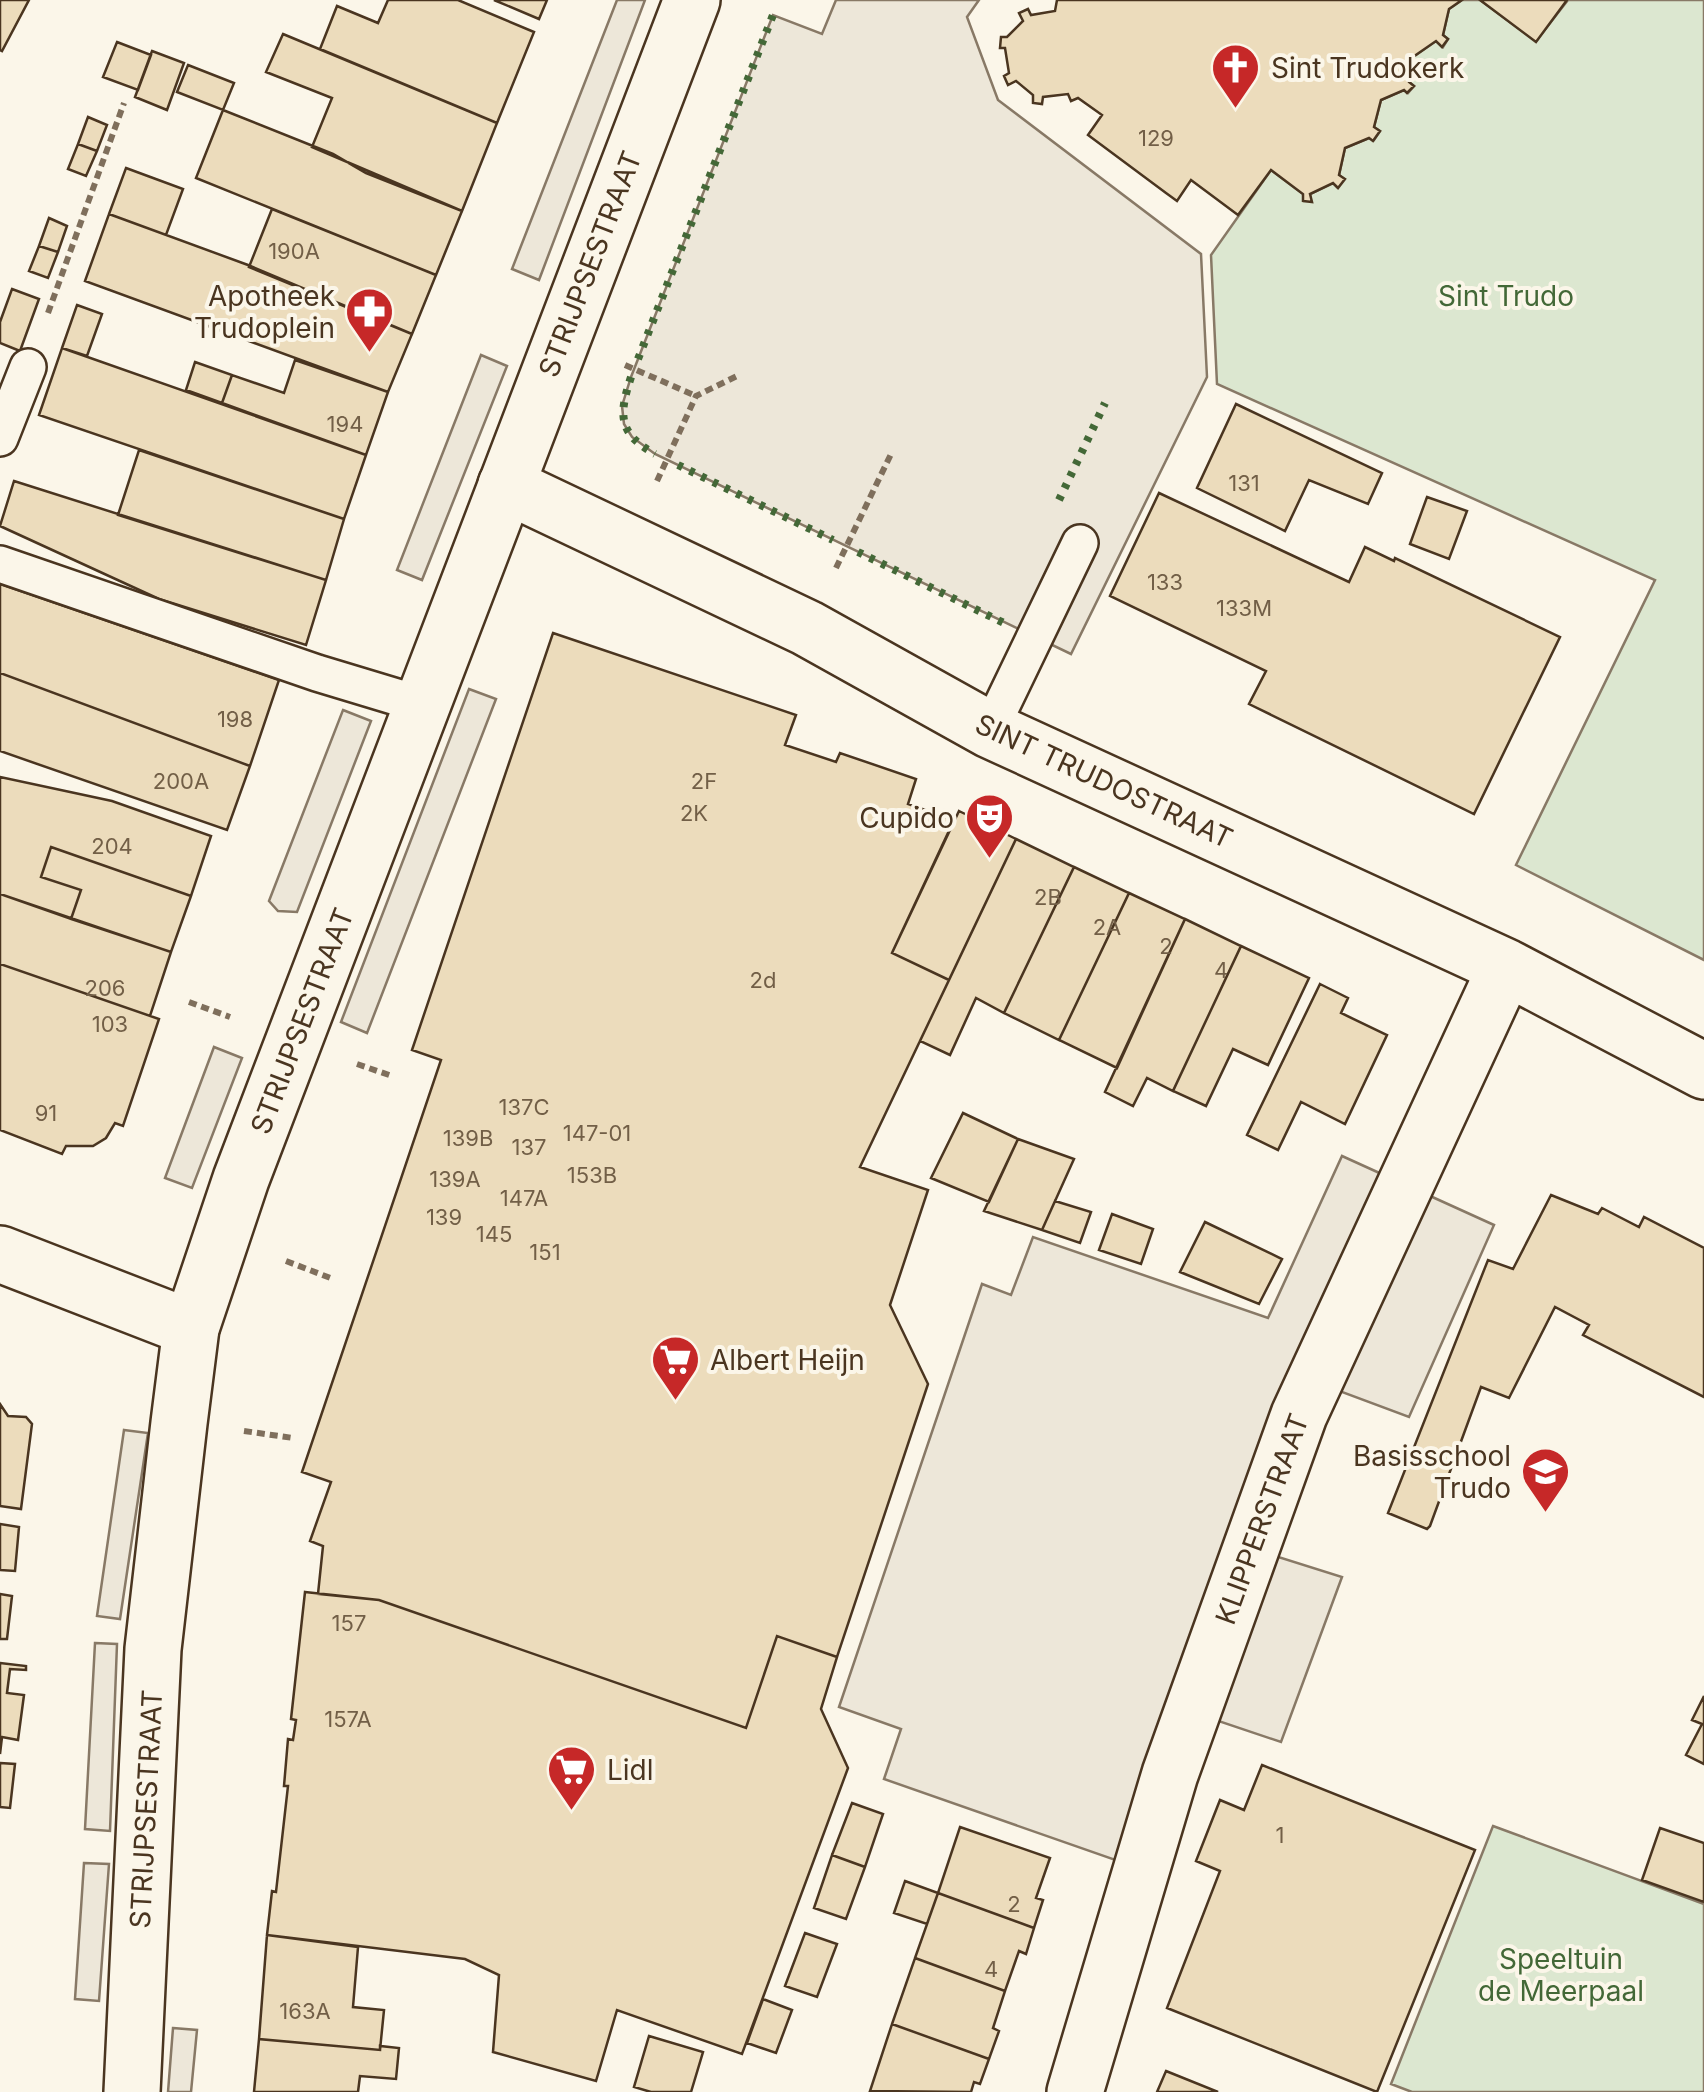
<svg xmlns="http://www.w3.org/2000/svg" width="1704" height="2092" viewBox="0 0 1704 2092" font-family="Inter,sans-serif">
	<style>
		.green { fill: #dce7d0; stroke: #887966; stroke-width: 2.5 }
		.parking { fill: #ede7d9; stroke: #887966; stroke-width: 2.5 }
		.building { fill: #ecdcbc; stroke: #4a3520; stroke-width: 2.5 }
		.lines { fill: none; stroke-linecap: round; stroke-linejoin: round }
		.lane-casing { stroke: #4a3520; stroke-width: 40 }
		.street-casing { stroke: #4a3520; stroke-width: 60 }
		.secondary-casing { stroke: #4a3520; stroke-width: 60 }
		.path { stroke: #7f6f5c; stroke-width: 6; stroke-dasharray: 8 5; stroke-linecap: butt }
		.lane { stroke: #fbf6e9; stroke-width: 35 }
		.street { stroke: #fbf6e9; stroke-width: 55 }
		.secondary { stroke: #fbf6e9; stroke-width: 55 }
		.hedge { stroke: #436837; stroke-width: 8; stroke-dasharray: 5 8; stroke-linecap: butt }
		.labels { text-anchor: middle; stroke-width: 8; stroke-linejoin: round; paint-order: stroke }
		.number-label { font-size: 22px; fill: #725f47 }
		.poi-label { font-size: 28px; fill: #4a3520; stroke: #fbf6e9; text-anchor: start }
		.street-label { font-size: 28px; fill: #4a3520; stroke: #fbf6e9 }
		.park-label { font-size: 28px; fill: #436837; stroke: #fbf6e9 }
	</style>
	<rect width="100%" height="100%" fill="#fbf6e9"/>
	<path class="green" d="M 1462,0 L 1480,0 L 1536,41 L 1568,0 L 1704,0 L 1704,960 L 1516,865 L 1655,580 L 1217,384 L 1211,255 L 1271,170 L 1303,194 L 1304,201 L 1311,201 L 1310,194 L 1333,183 L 1337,187 L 1344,179 L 1339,175 L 1345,148 L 1369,138 L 1374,140 L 1380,131 L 1374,127 L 1381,100 L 1404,90 L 1408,93 L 1414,86 L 1409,82 L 1413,57 L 1436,41 L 1443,47 L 1448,39 L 1443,35 L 1449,9 Z
		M 1493,1826 L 1704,1904 L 1704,2092 L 1412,2092 L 1391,2084 Z"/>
	<path class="parking" d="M 617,0 L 645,0 L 539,280 L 512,269 Z
		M 836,0 L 979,0 L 967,17 L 998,100 L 1201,254 L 1207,377 L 1071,654 L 655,454 L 632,437 L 624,424 L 622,406 L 631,377 L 773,15 L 822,34 Z
		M 481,355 L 507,366 L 422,580 L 397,570 Z
		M 469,689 L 496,699 L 367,1033 L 341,1022 Z
		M 343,710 L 371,721 L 297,912 L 278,911 L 269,901 Z
		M 214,1047 L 242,1058 L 192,1188 L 165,1178 Z
		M 1342,1156 L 1494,1225 L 1409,1417 L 1337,1390 L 1275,1556 L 1342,1577 L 1281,1742 L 1192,1712 L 1141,1869 L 884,1779 L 901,1729 L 839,1707 L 982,1284 L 1011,1295 L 1033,1237 L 1268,1318 Z
		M 124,1430 L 148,1433 L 120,1619 L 97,1616 Z
		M 95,1643 L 117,1644 L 110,1831 L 85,1829 Z
		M 84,1863 L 109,1864 L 99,2001 L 75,1999 Z
		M 173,2028 L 197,2030 L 191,2092 L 168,2092 Z"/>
	<path class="building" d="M 0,0 L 29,0 L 2,51 L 0,50 Z
		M 388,0 L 458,0 L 534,32 L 497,123 L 320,49 L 337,6 L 378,23 Z
		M 494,0 L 547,0 L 539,19 Z
		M 1057,0 L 1462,0 L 1449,9 L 1443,35 L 1448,39 L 1442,47 L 1436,41 L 1413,57 L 1409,82 L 1414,86 L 1407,93 L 1404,90 L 1381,100 L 1374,127 L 1380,131 L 1373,141 L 1369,138 L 1345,148 L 1339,175 L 1345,179 L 1338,188 L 1333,183 L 1310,194 L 1312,202 L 1303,201 L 1303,194 L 1271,170 L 1238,215 L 1191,180 L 1177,201 L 1166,193 L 1088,135 L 1102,115 L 1078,98 L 1071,101 L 1068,94 L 1043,97 L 1042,104 L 1033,103 L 1033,95 L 1016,81 L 1008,85 L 1004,76 L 1009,73 L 1005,48 L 1000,48 L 1001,37 L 1007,37 L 1023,21 L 1019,13 L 1028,9 L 1031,15 L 1055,11 Z
		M 1480,0 L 1567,0 L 1536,42 Z
		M 283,34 L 497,123 L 462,211 L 312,147 L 332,98 L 266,72 Z
		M 117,42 L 151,55 L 138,90 L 103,77 Z
		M 152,51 L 184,63 L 167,110 L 135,97 Z
		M 188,65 L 234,83 L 223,110 L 177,92 Z
		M 223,110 L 333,154 L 366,173 L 462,211 L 436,275 L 196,178 Z
		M 88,117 L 107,125 L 97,151 L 78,144 Z
		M 78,144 L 97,151 L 86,176 L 68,169 Z
		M 126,168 L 183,189 L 166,235 L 109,214 Z
		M 272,209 L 436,275 L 412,334 L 249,267 Z
		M 109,214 L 248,265 L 412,334 L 388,392 L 85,281 Z
		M 49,218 L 67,226 L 58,252 L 39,246 Z
		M 39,246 L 58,252 L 48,278 L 29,271 Z
		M 12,289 L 39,299 L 20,351 L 0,343 L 0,322 Z
		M 77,305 L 102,314 L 87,356 L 62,348 Z
		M 62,348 L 366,455 L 344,519 L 39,415 Z
		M 295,360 L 388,392 L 366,455 L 222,403 L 232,375 L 284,393 Z
		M 195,362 L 232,375 L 222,403 L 186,390 Z
		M 1236,404 L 1382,473 L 1368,504 L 1309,480 L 1285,531 L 1197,488 Z
		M 139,450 L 344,519 L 326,580 L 118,515 Z
		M 14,481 L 326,580 L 306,645 L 159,599 L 0,526 Z
		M 1159,493 L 1349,582 L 1365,547 L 1394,561 L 1395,558 L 1560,637 L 1474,814 L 1249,704 L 1266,671 L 1110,596 Z
		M 1427,497 L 1467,511 L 1449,559 L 1410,544 Z
		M 0,584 L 279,680 L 250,766 L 0,673 Z
		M 553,633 L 796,715 L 785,745 L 836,762 L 840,753 L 916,779 L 908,804 L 954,820 L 892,953 L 949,980 L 860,1167 L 928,1190 L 890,1305 L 928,1384 L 837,1657 L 777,1636 L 746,1728 L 379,1600 L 318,1594 L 323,1546 L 310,1541 L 331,1482 L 302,1472 L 441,1060 L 412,1050 Z
		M 0,673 L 250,766 L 227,830 L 0,751 Z
		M 0,777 L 112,801 L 211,836 L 191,896 L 51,847 L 41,877 L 81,890 L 71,919 L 0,894 Z
		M 959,811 L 1016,839 L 949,980 L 892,953 Z
		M 1016,839 L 1074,867 L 1004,1013 L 976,998 L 950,1055 L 920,1041 Z
		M 51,847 L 191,896 L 171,952 L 71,919 L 81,890 L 41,877 Z
		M 1074,867 L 1129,893 L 1059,1040 L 1004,1013 Z
		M 1129,893 L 1185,919 L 1117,1068 L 1059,1040 Z
		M 0,894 L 171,952 L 150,1016 L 0,964 Z
		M 1185,919 L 1241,946 L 1173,1091 L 1147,1078 L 1133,1106 L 1105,1092 Z
		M 1241,946 L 1309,978 L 1268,1065 L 1233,1049 L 1206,1106 L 1173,1091 Z
		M 0,964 L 159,1019 L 123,1126 L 115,1123 L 106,1138 L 93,1146 L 66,1146 L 62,1154 L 0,1130 Z
		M 1320,984 L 1348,998 L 1341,1013 L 1387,1035 L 1345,1124 L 1301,1102 L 1278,1150 L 1247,1135 Z
		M 963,1113 L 1018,1139 L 989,1202 L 931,1178 Z
		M 1018,1139 L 1074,1159 L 1042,1230 L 984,1211 Z
		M 1551,1195 L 1598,1214 L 1602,1208 L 1639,1227 L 1644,1217 L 1704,1248 L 1704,1397 L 1583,1335 L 1589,1325 L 1555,1307 L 1509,1398 L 1481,1387 L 1430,1526 L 1427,1529 L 1388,1513 L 1488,1260 L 1513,1269 Z
		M 1055,1201 L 1091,1212 L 1080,1243 L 1042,1230 Z
		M 1112,1214 L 1153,1229 L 1141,1264 L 1099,1250 Z
		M 1205,1222 L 1282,1259 L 1259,1304 L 1180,1272 Z
		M 0,1404 L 8,1416 L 26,1417 L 32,1424 L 21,1509 L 0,1506 Z
		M 0,1524 L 19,1527 L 15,1571 L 0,1570 Z
		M 305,1592 L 379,1600 L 746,1728 L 777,1636 L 837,1657 L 821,1709 L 848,1768 L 742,2054 L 617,2010 L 596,2081 L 493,2052 L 499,1975 L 465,1959 L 267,1935 L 272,1891 L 276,1892 L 288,1786 L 284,1786 L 288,1739 L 293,1740 L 296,1720 L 291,1719 Z
		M 0,1594 L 12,1596 L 7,1639 L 0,1639 Z
		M 0,1663 L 26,1666 L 26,1670 L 10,1669 L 7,1693 L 24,1695 L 18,1740 L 2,1737 L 0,1754 Z
		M 1704,1696 L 1704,1764 L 1686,1755 L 1702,1724 L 1692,1720 Z
		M 0,1763 L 15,1764 L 10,1808 L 0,1807 Z
		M 1262,1765 L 1475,1850 L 1377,2092 L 1167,2008 L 1220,1871 L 1196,1861 L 1220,1800 L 1244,1810 Z
		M 852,1803 L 883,1814 L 865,1867 L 832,1855 Z
		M 960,1827 L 1050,1858 L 1036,1898 L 1043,1900 L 1034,1928 L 938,1893 Z
		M 1660,1828 L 1704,1843 L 1704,1902 L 1642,1880 Z
		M 832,1855 L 865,1867 L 846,1919 L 814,1908 Z
		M 905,1881 L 938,1893 L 927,1924 L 894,1913 Z
		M 938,1893 L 1034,1928 L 1026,1954 L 1019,1951 L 1005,1991 L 915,1958 Z
		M 805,1933 L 837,1944 L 817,1997 L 785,1986 Z
		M 267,1935 L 358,1947 L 353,2007 L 384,2010 L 380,2050 L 259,2039 Z
		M 915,1958 L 1005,1991 L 993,2028 L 999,2031 L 989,2059 L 892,2024 Z
		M 763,1999 L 792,2010 L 776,2053 L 747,2043 Z
		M 892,2024 L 989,2059 L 980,2084 L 974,2082 L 971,2092 L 870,2091 Z
		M 649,2036 L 703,2052 L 691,2092 L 651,2092 L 634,2087 Z
		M 259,2039 L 380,2050 L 380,2046 L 399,2048 L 396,2079 L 360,2076 L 358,2092 L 254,2092 Z
		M 1166,2071 L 1218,2092 L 1157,2092 Z"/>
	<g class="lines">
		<defs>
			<path id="lane" d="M 0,438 L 28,367
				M 0,564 L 317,673 L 423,705
				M 990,730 L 1080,543"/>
			<path id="street" d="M 506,485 L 807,628 L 990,730 L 1506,967 L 1704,1071
				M 0,1254 L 191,1328
				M 1075,2092 L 1170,1774 L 1299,1415 L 1506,967"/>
			<path id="secondary" d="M 132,2092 L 153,1649 L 179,1423 L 191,1328 L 241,1179 L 692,0"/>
		</defs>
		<use href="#lane" class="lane-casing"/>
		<use href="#street" class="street-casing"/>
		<use href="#secondary" class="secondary-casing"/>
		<path class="path" d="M 48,313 L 124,103
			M 625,365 L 696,396
			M 657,481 L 696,396 L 737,376
			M 836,568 L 892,452
			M 189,1002 L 230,1017
			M 357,1064 L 392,1076
			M 286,1261 L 333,1279
			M 244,1431 L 293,1438"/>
		<use href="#lane" class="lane"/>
		<use href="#street" class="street"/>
		<use href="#secondary" class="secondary"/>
		<path class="hedge" d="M 638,359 L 773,15
			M 631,377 C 619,414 617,433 655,454
			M 678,465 L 833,540
			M 1059,500 L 1105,403
			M 858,552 L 1008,625"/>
	</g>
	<defs>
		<symbol id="church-pin" viewBox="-11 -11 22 30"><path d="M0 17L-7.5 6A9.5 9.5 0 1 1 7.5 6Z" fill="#c62828" stroke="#fbf6e9"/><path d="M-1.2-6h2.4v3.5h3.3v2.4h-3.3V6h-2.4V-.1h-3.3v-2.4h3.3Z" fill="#fff"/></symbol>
		<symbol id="pharmacy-pin" viewBox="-11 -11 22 30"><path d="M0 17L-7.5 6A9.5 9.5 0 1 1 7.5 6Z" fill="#c62828" stroke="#fbf6e9"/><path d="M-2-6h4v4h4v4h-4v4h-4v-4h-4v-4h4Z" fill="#fff"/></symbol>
		<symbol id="theatre-pin" viewBox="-11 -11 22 30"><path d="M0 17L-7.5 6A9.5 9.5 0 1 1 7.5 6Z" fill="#c62828" stroke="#fbf6e9"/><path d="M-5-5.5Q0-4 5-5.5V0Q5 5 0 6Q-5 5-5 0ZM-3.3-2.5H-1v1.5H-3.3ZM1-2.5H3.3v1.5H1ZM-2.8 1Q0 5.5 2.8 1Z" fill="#fff"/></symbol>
		<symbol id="supermarket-pin" viewBox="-11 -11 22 30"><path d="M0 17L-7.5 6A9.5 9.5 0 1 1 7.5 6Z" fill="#c62828" stroke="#fbf6e9"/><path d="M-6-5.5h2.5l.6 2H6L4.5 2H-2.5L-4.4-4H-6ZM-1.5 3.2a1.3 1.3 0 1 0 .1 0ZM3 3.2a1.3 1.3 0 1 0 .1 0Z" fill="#fff"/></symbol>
		<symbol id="school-pin" viewBox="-11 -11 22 30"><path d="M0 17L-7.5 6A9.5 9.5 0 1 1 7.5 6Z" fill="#c62828" stroke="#fbf6e9"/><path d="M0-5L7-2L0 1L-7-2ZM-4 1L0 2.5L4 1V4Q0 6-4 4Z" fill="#fff"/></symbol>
	</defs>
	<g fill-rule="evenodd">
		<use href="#church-pin" x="1208" y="40" width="55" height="75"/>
		<use href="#pharmacy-pin" x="342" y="284" width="55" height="75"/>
		<use href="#theatre-pin" x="962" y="790" width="55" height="75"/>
		<use href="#supermarket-pin" x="648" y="1332" width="55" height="75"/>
		<use href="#school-pin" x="1518" y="1444" width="55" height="75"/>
		<use href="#supermarket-pin" x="544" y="1742" width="55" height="75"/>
	</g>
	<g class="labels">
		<g class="number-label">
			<text x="1156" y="146">129</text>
			<text x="294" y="259">190A</text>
			<text x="345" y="432">194</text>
			<text x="1244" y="491">131</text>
			<text x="1165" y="590">133</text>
			<text x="1244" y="616">133M</text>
			<text x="235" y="727">198</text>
			<text x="181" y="789">200A</text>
			<text x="704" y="789">2F</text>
			<text x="694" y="821">2K</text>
			<text x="112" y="854">204</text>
			<text x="1048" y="905">2B</text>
			<text x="1107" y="935">2A</text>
			<text x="1166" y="954">2</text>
			<text x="1221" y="978">4</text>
			<text x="763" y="988">2d</text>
			<text x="105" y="996">206</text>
			<text x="110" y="1032">103</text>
			<text x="524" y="1115">137C</text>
			<text x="46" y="1121">91</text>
			<text x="597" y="1141">147-01</text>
			<text x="468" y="1146">139B</text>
			<text x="529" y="1155">137</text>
			<text x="592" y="1183">153B</text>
			<text x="455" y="1187">139A</text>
			<text x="524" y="1206">147A</text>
			<text x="444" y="1225">139</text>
			<text x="494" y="1242">145</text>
			<text x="545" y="1260">151</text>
			<text x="349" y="1631">157</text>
			<text x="348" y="1727">157A</text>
			<text x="1280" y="1843">1</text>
			<text x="1014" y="1912">2</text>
			<text x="991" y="1977">4</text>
			<text x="305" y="2019">163A</text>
		</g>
		<g class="poi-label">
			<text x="1271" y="78">Sint Trudokerk</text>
			<text x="335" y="306" text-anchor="end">Apotheek<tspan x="335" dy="32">Trudoplein</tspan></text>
			<text x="954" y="828" text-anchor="end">Cupido</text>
			<text x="710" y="1370">Albert Heijn</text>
			<text x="1511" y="1466" text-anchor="end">Basisschool<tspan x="1511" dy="32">Trudo</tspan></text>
			<text x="607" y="1780">Lidl</text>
		</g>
		<g class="street-label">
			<text transform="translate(590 264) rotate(-69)" y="10">STRIJPSESTRAAT</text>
			<text transform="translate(1104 781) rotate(25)" y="10">SINT TRUDOSTRAAT</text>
			<text transform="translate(302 1021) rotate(-69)" y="10">STRIJPSESTRAAT</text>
			<text transform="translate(1262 1519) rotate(-70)" y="10">KLIPPERSTRAAT</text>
			<text transform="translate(146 1809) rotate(-87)" y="10">STRIJPSESTRAAT</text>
		</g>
		<g class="park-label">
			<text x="1506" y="306">Sint Trudo</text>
			<text x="1561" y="1969">Speeltuin<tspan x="1561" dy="32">de Meerpaal</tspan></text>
		</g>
	</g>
</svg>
